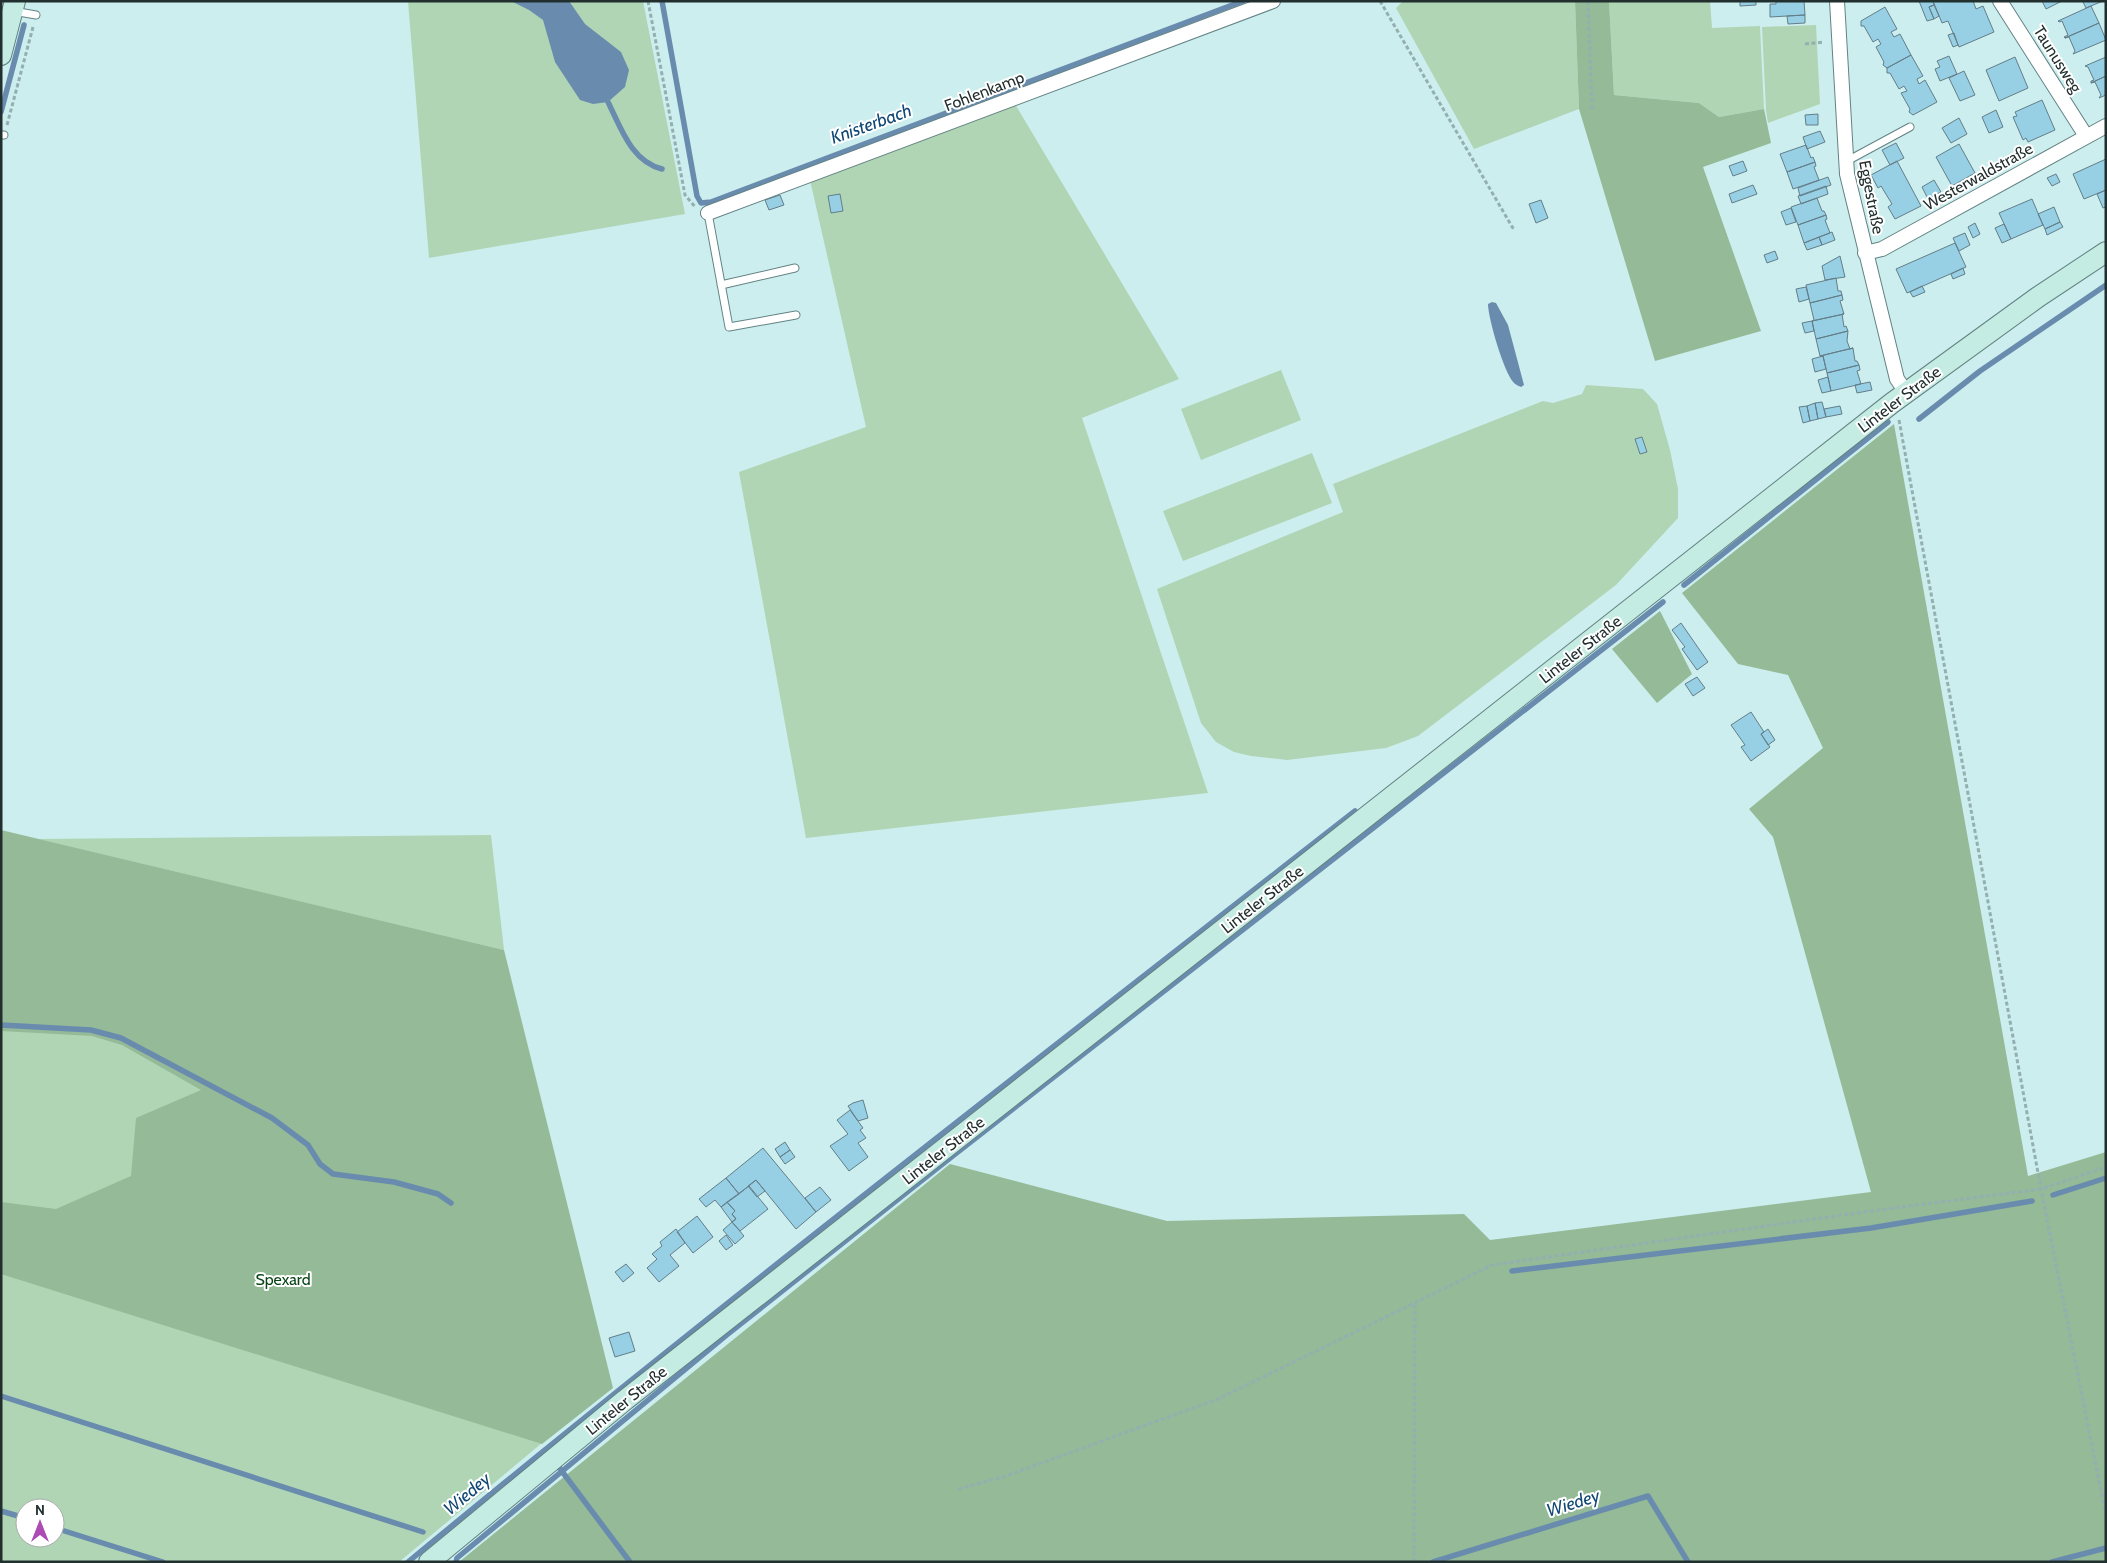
<svg xmlns="http://www.w3.org/2000/svg" width="2107" height="1563" viewBox="0 0 2107 1563" font-family="Cabin,sans-serif">
	<style>
		.green { fill: #b0d5b4; fill-rule: evenodd }
		.forest { fill: #94ba97 }
		.water { fill: #698cae }
		.lines { fill: none; stroke-linecap: round; stroke-linejoin: round }
		.stream { stroke: #698cae; stroke-width: 5.5 }
		.building { fill: #97cfe4; stroke: #637e88 }
		.lane-casing { stroke: #638283; stroke-width: 9 }
		.street-casing { stroke: #638283; stroke-width: 16 }
		.secondary-casing { stroke: #638283; stroke-width: 22 }
		.path { stroke: #94afaf; stroke-width: 3; stroke-dasharray: 4 2.5; stroke-linecap: butt }
		.lane { stroke: #fff; stroke-width: 7 }
		.street { stroke: #fff; stroke-width: 14 }
		.secondary { stroke: #c5ece2; stroke-width: 20 }
		.labels { text-anchor: middle; stroke-width: 4; stroke-linejoin: round; paint-order: stroke }
		.street-label { font-size: 16px; fill: #222f2f; stroke: #fff }
		.park-label { font-size: 16px; fill: #074417; stroke: #fff }
		.water-label { font-size: 18px; font-style: italic; fill: #104774; stroke: #fff }
	</style>
	<rect width="100%" height="100%" fill="#cee"/>
	<path class="green" d="M 408,1 L 643,1 L 685,214 L 429,258 Z
		M 1403,1 L 1575,1 L 1579,109 L 1474,149 L 1396,8 Z
		M 1609,1 L 1710,1 L 1712,28 L 1760,26 L 1764,109 L 1719,117 L 1699,103 L 1614,95 Z
		M 1816,25 L 1820,104 L 1768,123 L 1766,110 L 1762,27 Z
		M 1015,104 L 1179,379 L 1082,418 L 1208,793 L 806,838 L 739,472 L 866,427 L 810,180 Z
		M 1281,370 L 1301,420 L 1201,460 L 1181,409 Z
		M 1586,385 L 1643,389 L 1657,404 L 1670,450 L 1678,489 L 1678,518 L 1616,585 L 1418,736 L 1386,748 L 1287,760 L 1251,756 L 1234,752 L 1216,742 L 1201,723 L 1157,589 L 1343,512 L 1333,484 L 1543,401 L 1553,403 L 1582,394 Z
		M 1312,453 L 1332,503 L 1183,561 L 1163,511 Z
		M 491,835 L 504,950 L 38,839 Z
		M 1,855 L 607,1389 L 399,1562 L 1,1562 ZM 25,1508 L 55,1508 L 55,1538 L 25,1538 Z"/>
	<path class="forest" d="M 1575,1 L 1609,1 L 1614,95 L 1699,103 L 1719,117 L 1764,109 L 1771,143 L 1703,167 L 1761,331 L 1655,361 L 1579,109 Z
		M 1894,424 L 2028,1176 L 2106,1152 L 2106,1562 L 459,1562 L 950,1164 L 1167,1221 L 1464,1214 L 1490,1240 L 1871,1192 L 1773,837 L 1749,809 L 1823,748 L 1788,675 L 1738,664 L 1682,593 Z
		M 1660,611 L 1692,674 L 1657,703 L 1612,649 Z
		M 1,830 L 504,950 L 613,1388 L 542,1444 L 1,1274 L 1,1202 L 56,1209 L 131,1176 L 136,1118 L 201,1090 L 122,1045 L 92,1036 L 1,1031 Z"/>
	<path class="water" d="M 511,1 L 569,1 L 585,24 L 621,52 L 629,70 L 625,87 L 608,102 L 593,104 L 580,100 L 555,62 L 543,20 L 529,10 Z
		M 1492,302 L 1496,303 L 1508,325 L 1524,385 L 1521,387 C 1519,386 1516,385 1514,383 C 1504,373 1488,318 1488,304 Z"/>
	<g class="lines">
		<path class="stream" d="M 662,1 L 697,196 L 701,203 L 711,202 L 1243,1
			M 608,102 C 621,128 631,161 662,169
			M 1,112 L 24,25
			M 1919,419 L 1980,371 L 2106,285
			M 1684,585 L 1888,422
			M 1,1025 L 91,1030 L 121,1038 L 272,1118 L 308,1145 L 320,1164 L 333,1174 L 394,1182 L 438,1194 L 451,1203
			M 2053,1195 L 2106,1178
			M 1512,1271 L 1871,1228 L 2032,1201
			M 1,1396 L 423,1532
			M 558,1466 L 630,1562
			M 1,1511 L 25,1518
			M 55,1528 L 163,1562
			M 408,1562 C 719,1305 1038,1059 1355,811
			M 456,1562 L 457,1558 L 728,1334 L 950,1158 L 1663,602
			M 1433,1562 L 1648,1496 L 1688,1562
			M 2052,1562 L 2106,1548"/>
	</g>
	<path class="building" d="M 1740,1 L 1756,1 L 1756,5 L 1740,6 Z
		M 1776,1 L 1804,1 L 1805,15 L 1770,17 L 1770,4 L 1776,4 Z
		M 1919,1 L 1933,1 L 1934,5 L 1929,7 L 1934,19 L 1927,21 Z
		M 1933,1 L 1973,1 L 1976,9 L 1983,6 L 1994,32 L 1959,47 L 1948,21 L 1942,23 Z
		M 2042,1 L 2062,1 L 2046,9 Z
		M 2103,1 L 2086,8 L 2083,2 L 2083,1 Z
		M 1934,5 L 1939,16 L 1934,19 L 1929,7 Z
		M 2091,6 L 2099,23 L 2065,38 L 2064,37 L 2068,35 L 2062,21 L 2059,22 L 2058,21 Z
		M 1885,7 L 1897,29 L 1891,32 L 1894,37 L 1900,34 L 1911,55 L 1887,68 L 1883,65 L 1884,62 L 1876,47 L 1881,44 L 1878,39 L 1873,42 L 1864,26 L 1861,26 L 1861,21 Z
		M 1805,15 L 1805,23 L 1788,24 L 1787,16 Z
		M 2099,23 L 2106,40 L 2073,54 L 2075,51 L 2069,37 L 2065,38 Z
		M 1954,33 L 1958,45 L 1953,47 L 1948,35 Z
		M 1911,55 L 1923,76 L 1917,79 L 1919,84 L 1925,80 L 1937,102 L 1913,115 L 1909,112 L 1910,109 L 1901,93 L 1907,91 L 1904,86 L 1899,89 L 1890,73 L 1887,73 L 1887,68 Z
		M 1949,56 L 1957,74 L 1940,81 L 1935,69 L 1940,67 L 1937,61 Z
		M 2015,57 L 2028,88 L 1999,101 L 1986,70 Z
		M 2106,57 L 2106,76 L 2091,83 L 2091,81 L 2094,80 L 2088,67 L 2085,66 Z
		M 1964,71 L 1975,95 L 1960,101 L 1949,78 Z
		M 2106,76 L 2106,95 L 2099,98 L 2101,95 L 2095,82 L 2091,83 Z
		M 2042,100 L 2055,130 L 2028,142 L 2026,138 L 2023,140 L 2013,117 L 2017,116 L 2015,112 Z
		M 1996,110 L 2003,127 L 1989,133 L 1982,117 Z
		M 1818,114 L 1818,125 L 1806,125 L 1805,115 Z
		M 1959,118 L 1967,134 L 1951,143 L 1942,128 Z
		M 1820,131 L 1825,142 L 1807,149 L 1803,137 Z
		M 1896,143 L 1904,158 L 1890,165 L 1882,150 Z
		M 1959,144 L 1975,173 L 1952,186 L 1936,157 Z
		M 1806,145 L 1811,158 L 1813,157 L 1815,162 L 1787,172 L 1780,154 Z
		M 2106,159 L 2106,190 L 2084,199 L 2073,174 Z
		M 1743,161 L 1747,171 L 1733,176 L 1729,166 Z
		M 1897,161 L 1921,206 L 1895,219 L 1888,207 L 1892,204 L 1881,186 L 1878,188 L 1871,175 Z
		M 1815,162 L 1816,166 L 1814,167 L 1819,180 L 1793,189 L 1787,172 Z
		M 2056,174 L 2060,182 L 2052,186 L 2047,178 Z
		M 1828,177 L 1831,185 L 1800,196 L 1798,188 Z
		M 1934,180 L 1941,192 L 1928,199 L 1922,187 Z
		M 1753,185 L 1757,194 L 1732,203 L 1729,194 Z
		M 1826,186 L 1828,194 L 1801,204 L 1798,196 Z
		M 2106,190 L 2106,207 L 2103,208 L 2097,194 Z
		M 840,194 L 843,211 L 831,213 L 828,196 Z
		M 780,195 L 784,205 L 769,210 L 765,200 Z
		M 1817,198 L 1822,211 L 1824,211 L 1826,215 L 1798,225 L 1791,207 Z
		M 2032,199 L 2043,225 L 2011,239 L 1999,213 Z
		M 1541,200 L 1548,218 L 1536,223 L 1529,204 Z
		M 2054,207 L 2060,222 L 2045,229 L 2038,214 Z
		M 1791,208 L 1796,222 L 1786,225 L 1781,212 Z
		M 1826,215 L 1827,219 L 1825,220 L 1830,233 L 1804,243 L 1798,225 Z
		M 2060,222 L 2063,227 L 2047,235 L 2045,229 Z
		M 1975,223 L 1980,234 L 1973,238 L 1968,227 Z
		M 2004,224 L 2011,239 L 2002,243 L 1995,228 Z
		M 1832,232 L 1835,240 L 1822,245 L 1819,237 Z
		M 1965,233 L 1970,245 L 1959,251 L 1953,238 Z
		M 1819,237 L 1822,245 L 1807,250 L 1804,243 Z
		M 1955,243 L 1966,267 L 1907,293 L 1896,269 Z
		M 1775,251 L 1778,259 L 1767,263 L 1764,255 Z
		M 1840,256 L 1845,277 L 1825,280 L 1822,266 Z
		M 1963,268 L 1965,274 L 1953,279 L 1951,274 Z
		M 1836,278 L 1838,291 L 1841,291 L 1842,295 L 1810,303 L 1806,285 Z
		M 1922,286 L 1925,292 L 1913,297 L 1910,292 Z
		M 1806,287 L 1809,299 L 1799,302 L 1796,289 Z
		M 1842,295 L 1843,300 L 1840,301 L 1844,314 L 1812,321 L 1814,320 L 1810,303 Z
		M 1842,314 L 1844,327 L 1846,326 L 1848,331 L 1816,339 L 1812,321 L 1844,314 Z
		M 1812,321 L 1814,331 L 1805,333 L 1802,323 Z
		M 1848,331 L 1847,341 L 1850,349 L 1853,348 L 1820,356 L 1816,339 Z
		M 1853,348 L 1855,361 L 1857,361 L 1859,365 L 1827,373 L 1823,356 L 1820,356 Z
		M 1823,356 L 1826,369 L 1815,372 L 1812,359 Z
		M 1859,365 L 1860,370 L 1857,371 L 1861,384 L 1831,391 L 1827,373 Z
		M 1828,377 L 1831,391 L 1822,393 L 1818,380 Z
		M 1870,382 L 1872,390 L 1857,393 L 1855,385 Z
		M 1822,402 L 1826,417 L 1818,419 L 1815,403 Z
		M 1815,403 L 1818,419 L 1810,421 L 1807,406 Z
		M 1807,406 L 1810,421 L 1803,423 L 1799,407 Z
		M 1840,406 L 1842,414 L 1826,417 L 1824,409 Z
		M 1642,437 L 1647,452 L 1640,454 L 1635,439 Z
		M 1681,623 L 1708,662 L 1697,670 L 1682,649 L 1685,647 L 1672,630 Z
		M 1697,677 L 1705,688 L 1693,696 L 1685,684 Z
		M 1751,712 L 1764,732 L 1761,734 L 1770,747 L 1751,761 L 1741,747 L 1745,745 L 1731,725 Z
		M 1768,729 L 1775,740 L 1768,745 L 1761,734 Z
		M 863,1100 L 868,1118 L 858,1121 L 848,1106 L 853,1103 Z
		M 850,1110 L 863,1128 L 860,1130 L 866,1138 L 858,1143 L 868,1157 L 849,1171 L 830,1146 L 848,1134 L 837,1120 Z
		M 785,1142 L 790,1150 L 780,1157 L 775,1149 Z
		M 763,1148 L 816,1212 L 796,1229 L 756,1180 L 739,1194 L 726,1178 Z
		M 790,1150 L 795,1157 L 785,1164 L 780,1157 Z
		M 726,1178 L 739,1194 L 721,1207 L 715,1200 L 706,1207 L 699,1199 Z
		M 756,1180 L 765,1191 L 757,1197 L 748,1186 Z
		M 749,1186 L 768,1209 L 740,1231 L 732,1222 L 736,1219 L 732,1214 L 735,1211 L 727,1202 Z
		M 820,1187 L 831,1200 L 816,1212 L 805,1198 Z
		M 727,1202 L 735,1211 L 732,1214 L 736,1219 L 732,1222 L 721,1207 Z
		M 697,1216 L 713,1237 L 693,1253 L 677,1232 Z
		M 732,1222 L 744,1236 L 735,1244 L 723,1230 Z
		M 676,1229 L 685,1243 L 670,1255 L 679,1266 L 659,1282 L 647,1268 L 657,1259 L 652,1254 L 662,1246 L 660,1242 Z
		M 726,1235 L 733,1245 L 726,1250 L 719,1241 Z
		M 626,1264 L 634,1273 L 623,1282 L 615,1272 Z
		M 629,1332 L 635,1351 L 615,1357 L 609,1338 Z"/>
	<g class="lines">
		<defs>
			<path id="lane" d="M 13,11 L 36,15
				M 1,135 L 4,135
				M 1847,161 L 1910,127
				M 708,213 L 729,327 L 796,315
				M 721,285 L 795,268"/>
			<path id="street" d="M 1837,1 L 1847,174 L 1897,379 L 1906,392
				M 2000,1 L 2086,136
				M 708,213 L 1273,1
				M 1865,253 L 1882,249 L 2106,126"/>
			<path id="secondary" d="M 1,55 L 15,1
				M 429,1562 L 625,1400 L 1892,403 L 2038,297 L 2106,252"/>
		</defs>
		<use href="#lane" class="lane-casing"/>
		<use href="#street" class="street-casing"/>
		<use href="#secondary" class="secondary-casing"/>
		<path class="path" d="M 648,1 L 685,195 L 696,208
			M 1380,1 L 1514,230
			M 1588,1 L 1592,110
			M 1805,44 L 1824,42
			M 7,125 L 33,27
			M 1899,420 L 2041,1189 L 2106,1516
			M 958,1489 L 1003,1477 L 1218,1399 L 1492,1265 L 1871,1211 L 2041,1189 L 2106,1167
			M 1414,1562 L 1415,1302"/>
		<use href="#lane" class="lane"/>
		<use href="#street" class="street"/>
		<use href="#secondary" class="secondary"/>
	</g>
	<g class="labels">
		<g class="street-label">
			<text transform="translate(2058 59) rotate(58)" y="6">Taunusweg</text>
			<text transform="translate(984 91) rotate(-21)" y="6">Fohlenkamp</text>
			<text transform="translate(1978 176) rotate(-29)" y="6">Westerwaldstraße</text>
			<text transform="translate(1872 197) rotate(79)" y="6">Eggestraße</text>
			<text transform="translate(1899 399) rotate(-37)" y="6">Linteler Straße</text>
			<text transform="translate(1580 649) rotate(-38)" y="6">Linteler Straße</text>
			<text transform="translate(1262 899) rotate(-38)" y="6">Linteler Straße</text>
			<text transform="translate(943 1150) rotate(-38)" y="6">Linteler Straße</text>
			<text transform="translate(626 1400) rotate(-39)" y="6">Linteler Straße</text>
		</g>
		<g class="park-label">
			<text x="283" y="1285">Spexard</text>
		</g>
		<g class="water-label">
			<text transform="translate(871 124) rotate(-20)" y="6">Knisterbach</text>
			<text transform="translate(467 1494) rotate(-40)" y="6">Wiedey</text>
			<text transform="translate(1573 1503) rotate(-17)" y="6">Wiedey</text>
		</g>
	</g>
	<rect width="2107" height="1563" fill="none" stroke="#222f2f" stroke-width="5"/>
	<g transform="translate(40 1523)"><circle r="24" fill="#ffffff" stroke="#a7acac"/>
	<path d="M0-4L9 19L0 12L-9 19Z" fill="#ab4bb3"/>
	<text y="-8" font-size="14" font-weight="bold" text-anchor="middle" fill="#222f2f">N</text>
	</g>
</svg>
